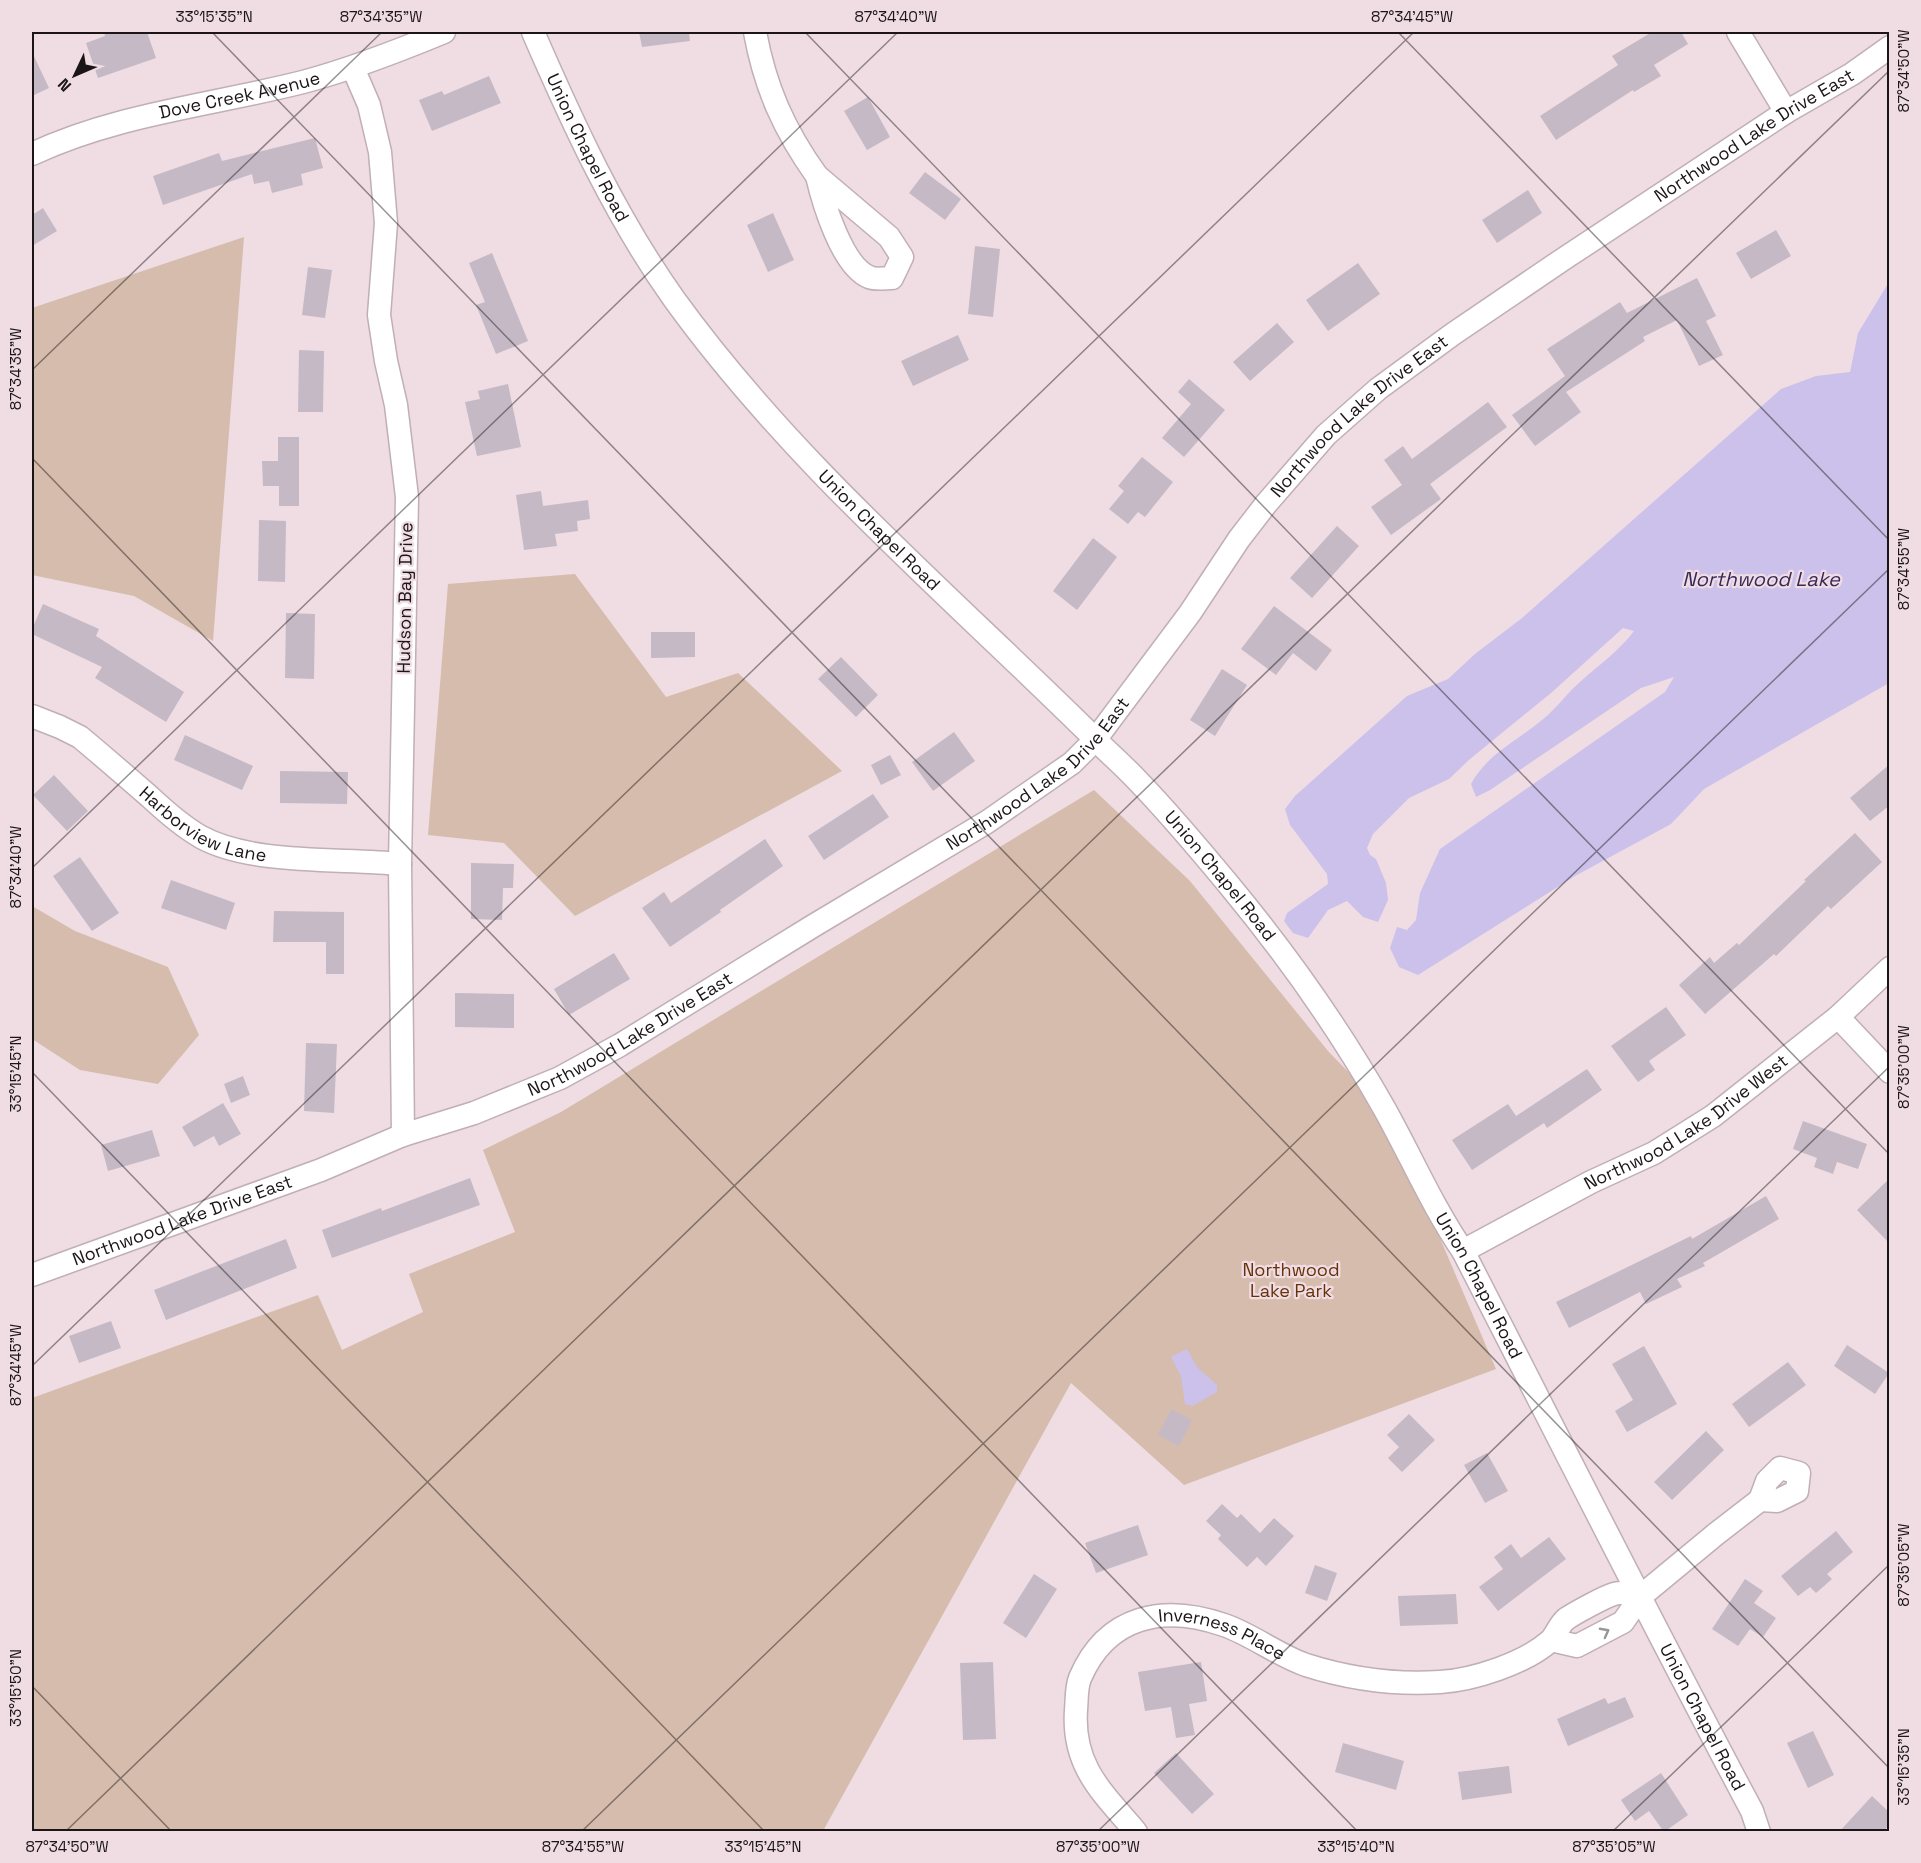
<svg xmlns="http://www.w3.org/2000/svg" width="1921" height="1863" viewBox="0 0 1921 1863" font-family="'Space Grotesk',sans-serif">
	<style>
		.green { fill: #d6bcac }
		.water { fill: #cbc1eb }
		.building { fill: #c5b9c5 }
		.lines { fill: none; stroke-linecap: round; stroke-linejoin: round }
		.minor-casing { stroke: #c0afb5; stroke-width: 25 }
		.minor { stroke: #fff; stroke-width: 22 }
		.oneway { stroke: #989697 }
		.ticks { fill: none; stroke: #1b1517; stroke-width: 1.5; stroke-opacity: 0.45 }
		.labels { text-anchor: middle; stroke-width: 4.5; stroke-linejoin: round; paint-order: stroke }
		.street-label { font-size: 18px; fill: #1b1517; stroke: #efdde3 }
		.park-label { font-size: 18px; fill: #67320a; stroke: #efdde3 }
		.water-label { font-size: 20px; font-style: italic; fill: #39285c; stroke: #efdde3 }
		.neatline { fill: none; stroke: #1b1517; stroke-width: 2 }
		.ticks-label { font-size: 15px; text-anchor: middle; fill: #1b1517 }
	</style>
	<rect width="100%" height="100%" fill="#efdde3"/>
	<path class="green" d="M 244,237 L 213,641 L 134,596 L 32,575 L 32,308 Z
		M 575,574 L 666,697 L 738,673 L 842,771 L 575,916 L 504,843 L 428,835 L 448,584 Z
		M 1094,790 L 1190,881 L 1328,1051 L 1385,1110 L 1496,1369 L 1184,1485 L 1071,1383 L 823,1831 L 32,1832 L 32,1398 L 318,1295 L 342,1350 L 423,1312 L 409,1274 L 515,1232 L 483,1150 L 561,1112 Z
		M 32,906 L 75,931 L 168,967 L 199,1035 L 158,1084 L 80,1070 L 32,1039 Z"/>
	<path class="water" d="M 1889,282 L 1889,683 L 1704,789 L 1671,824 L 1575,876 L 1418,975 L 1399,967 L 1390,948 L 1397,927 L 1407,930 L 1416,920 L 1420,893 L 1440,849 L 1665,692 L 1674,677 L 1641,688 L 1490,790 L 1476,797 L 1471,784 C 1487,754 1517,741 1542,720 C 1556,709 1567,693 1581,681 C 1599,665 1620,650 1634,631 L 1623,628 L 1551,693 L 1470,759 L 1449,779 L 1409,798 L 1373,834 L 1367,848 L 1370,855 L 1376,859 L 1386,883 L 1388,900 L 1378,922 L 1363,917 L 1347,901 L 1328,910 L 1308,938 L 1293,933 L 1284,921 L 1287,913 L 1328,884 L 1327,874 L 1290,825 L 1285,809 L 1295,796 L 1407,696 L 1448,679 L 1475,654 L 1522,618 L 1781,389 L 1816,376 L 1850,372 L 1858,333 Z
		M 1187,1349 L 1197,1367 L 1217,1385 L 1217,1392 L 1192,1406 L 1185,1404 L 1181,1376 L 1171,1357 Z"/>
	<path class="building" d="M 104,32 L 147,32 L 156,58 L 98,78 L 86,43 L 105,36 Z
		M 639,32 L 689,32 L 690,41 L 642,47 Z
		M 1652,32 L 1681,32 L 1688,44 L 1654,65 L 1661,76 L 1634,92 L 1633,90 L 1556,140 L 1540,116 L 1618,65 L 1612,56 Z
		M 32,52 L 49,88 L 32,96 Z
		M 489,76 L 501,103 L 432,131 L 419,100 L 442,91 L 444,95 Z
		M 868,97 L 890,137 L 867,150 L 844,111 Z
		M 315,138 L 323,168 L 301,174 L 303,185 L 272,193 L 269,181 L 254,184 L 252,174 L 163,205 L 153,176 L 219,153 L 222,161 Z
		M 925,172 L 961,199 L 945,220 L 909,193 Z
		M 1528,190 L 1542,213 L 1497,243 L 1482,220 Z
		M 43,208 L 57,231 L 32,246 L 32,215 Z
		M 773,213 L 794,260 L 768,272 L 747,225 Z
		M 1776,230 L 1791,256 L 1751,279 L 1736,253 Z
		M 975,246 L 1000,249 L 993,317 L 968,314 Z
		M 492,253 L 528,341 L 496,354 L 476,305 L 485,302 L 469,263 Z
		M 1358,263 L 1380,294 L 1328,331 L 1306,300 Z
		M 308,267 L 332,270 L 325,318 L 302,315 Z
		M 1697,278 L 1716,316 L 1706,321 L 1723,355 L 1699,366 L 1677,320 L 1643,337 L 1645,341 L 1566,392 L 1581,412 L 1535,446 L 1512,415 L 1565,376 L 1547,349 L 1620,302 L 1627,313 Z
		M 1277,323 L 1294,342 L 1250,381 L 1233,362 Z
		M 958,335 L 969,360 L 913,386 L 901,361 Z
		M 299,350 L 324,351 L 323,412 L 298,412 Z
		M 1189,379 L 1225,410 L 1184,457 L 1162,438 L 1191,404 L 1178,392 Z
		M 508,384 L 521,447 L 477,456 L 465,402 L 480,399 L 478,391 Z
		M 1488,402 L 1507,427 L 1430,484 L 1441,499 L 1391,535 L 1371,507 L 1402,485 L 1384,460 L 1403,446 L 1412,459 Z
		M 278,437 L 299,437 L 299,506 L 279,506 L 279,486 L 263,486 L 262,461 L 278,461 Z
		M 1142,457 L 1173,482 L 1145,517 L 1138,512 L 1128,524 L 1109,509 L 1124,491 L 1118,486 Z
		M 541,491 L 543,506 L 588,500 L 590,519 L 577,521 L 578,531 L 555,534 L 557,546 L 524,550 L 516,495 Z
		M 259,520 L 286,521 L 285,582 L 258,581 Z
		M 1337,526 L 1359,546 L 1312,598 L 1290,578 Z
		M 1093,538 L 1117,557 L 1077,610 L 1053,591 Z
		M 43,604 L 99,629 L 96,636 L 184,692 L 166,722 L 95,678 L 102,667 L 32,634 L 32,629 Z
		M 1274,606 L 1332,650 L 1316,671 L 1293,653 L 1276,675 L 1241,649 Z
		M 286,613 L 315,614 L 314,679 L 285,678 Z
		M 651,632 L 695,632 L 695,657 L 651,658 Z
		M 841,657 L 878,695 L 856,717 L 818,679 Z
		M 1222,669 L 1247,685 L 1215,736 L 1190,720 Z
		M 954,732 L 975,761 L 933,791 L 912,762 Z
		M 185,735 L 253,766 L 242,790 L 174,760 Z
		M 890,755 L 901,775 L 881,785 L 871,765 Z
		M 1890,764 L 1890,805 L 1870,821 L 1850,798 Z
		M 280,771 L 348,772 L 347,804 L 280,803 Z
		M 54,775 L 88,811 L 67,831 L 33,795 Z
		M 873,794 L 889,817 L 824,860 L 808,836 Z
		M 1855,833 L 1882,862 L 1831,909 L 1828,906 L 1776,956 L 1774,954 L 1705,1014 L 1679,985 L 1710,957 L 1714,963 L 1737,943 L 1739,945 L 1806,881 L 1804,880 Z
		M 765,839 L 783,866 L 720,910 L 721,912 L 670,947 L 642,908 L 664,892 L 671,903 Z
		M 80,857 L 119,913 L 92,931 L 53,876 Z
		M 471,863 L 514,864 L 513,888 L 503,888 L 502,920 L 471,919 Z
		M 171,880 L 235,903 L 226,930 L 161,908 Z
		M 274,911 L 344,912 L 344,974 L 326,974 L 326,942 L 273,942 Z
		M 614,953 L 630,979 L 569,1015 L 554,989 Z
		M 455,993 L 514,994 L 514,1028 L 455,1027 Z
		M 1666,1007 L 1686,1035 L 1649,1061 L 1655,1070 L 1638,1082 L 1611,1046 Z
		M 306,1043 L 337,1044 L 334,1113 L 304,1111 Z
		M 1587,1069 L 1602,1090 L 1547,1128 L 1544,1123 L 1472,1170 L 1452,1140 L 1508,1104 L 1516,1116 Z
		M 243,1076 L 250,1095 L 231,1103 L 224,1084 Z
		M 223,1103 L 241,1134 L 219,1146 L 214,1136 L 194,1147 L 182,1127 Z
		M 1803,1121 L 1867,1144 L 1858,1169 L 1837,1162 L 1833,1174 L 1814,1167 L 1817,1158 L 1793,1149 Z
		M 152,1130 L 160,1156 L 108,1171 L 101,1145 Z
		M 470,1178 L 480,1205 L 332,1258 L 322,1230 L 381,1208 L 382,1211 Z
		M 1890,1178 L 1890,1244 L 1857,1210 Z
		M 1766,1196 L 1779,1219 L 1703,1263 L 1705,1266 L 1677,1279 L 1682,1287 L 1646,1304 L 1640,1292 L 1569,1328 L 1556,1302 L 1691,1236 L 1692,1239 Z
		M 286,1239 L 297,1268 L 166,1320 L 154,1290 Z
		M 111,1321 L 121,1348 L 79,1363 L 69,1336 Z
		M 1847,1345 L 1889,1373 L 1875,1394 L 1834,1366 Z
		M 1644,1346 L 1677,1404 L 1627,1432 L 1615,1411 L 1633,1400 L 1612,1364 Z
		M 1788,1362 L 1806,1385 L 1749,1427 L 1732,1404 Z
		M 1171,1409 L 1192,1420 L 1179,1446 L 1158,1435 Z
		M 1409,1414 L 1435,1440 L 1402,1472 L 1388,1458 L 1399,1447 L 1387,1435 Z
		M 1706,1431 L 1724,1450 L 1672,1500 L 1654,1482 Z
		M 1487,1453 L 1508,1491 L 1485,1503 L 1464,1465 Z
		M 1222,1504 L 1237,1518 L 1241,1514 L 1260,1533 L 1274,1518 L 1294,1536 L 1266,1566 L 1257,1557 L 1247,1567 L 1218,1539 L 1221,1535 L 1206,1521 Z
		M 1138,1525 L 1148,1555 L 1096,1573 L 1085,1543 Z
		M 1836,1531 L 1853,1552 L 1827,1574 L 1832,1579 L 1816,1593 L 1810,1587 L 1798,1596 L 1781,1576 Z
		M 1549,1537 L 1566,1559 L 1498,1611 L 1479,1587 L 1503,1569 L 1494,1557 L 1511,1544 L 1521,1558 Z
		M 1315,1565 L 1337,1573 L 1327,1601 L 1305,1593 Z
		M 1034,1574 L 1057,1589 L 1026,1638 L 1003,1623 Z
		M 1745,1579 L 1763,1591 L 1754,1603 L 1776,1618 L 1763,1637 L 1750,1629 L 1738,1646 L 1712,1629 Z
		M 1456,1594 L 1458,1624 L 1400,1626 L 1398,1596 Z
		M 993,1662 L 996,1739 L 963,1740 L 960,1663 Z
		M 1201,1662 L 1207,1701 L 1189,1704 L 1195,1735 L 1176,1738 L 1171,1707 L 1145,1711 L 1138,1672 Z
		M 1625,1697 L 1634,1717 L 1568,1746 L 1557,1719 L 1605,1698 L 1608,1704 Z
		M 1813,1731 L 1834,1775 L 1808,1788 L 1787,1743 Z
		M 1343,1743 L 1404,1761 L 1396,1790 L 1335,1772 Z
		M 1176,1753 L 1214,1794 L 1192,1814 L 1154,1773 Z
		M 1509,1766 L 1512,1793 L 1462,1800 L 1458,1772 Z
		M 1661,1773 L 1688,1815 L 1664,1832 L 1649,1811 L 1635,1821 L 1621,1800 Z
		M 1872,1796 L 1890,1813 L 1890,1824 L 1883,1832 L 1839,1832 Z"/>
	<g class="lines">
		<defs>
			<g id="minor">
				<path id="s1" d="M 533,32 C 573,124 615,216 674,299 C 791,461 945,591 1087,731 C 1103,748 1121,763 1137,780 C 1169,813 1200,850 1229,885 C 1287,955 1340,1030 1384,1108 C 1411,1156 1432,1206 1463,1251 C 1559,1438 1653,1626 1752,1811 L 1759,1832"/>
				<path d="M 755,32 C 765,87 784,130 817,176"/>
				<path d="M 1738,32 L 1786,112"/>
				<path d="M 353,68 L 369,105 L 380,152 L 386,223 L 379,315 L 386,361 L 396,405 L 407,497 L 400,864 L 403,1135"/>
				<path id="s2" d="M 32,154 C 117,114 212,105 303,82 C 352,69 398,51 444,32"/>
				<path d="M 817,176 L 889,237 L 902,257 L 892,278 C 886,278 875,280 869,277 C 842,266 823,202 817,176 Z"/>
				<path id="s3" d="M 32,716 L 60,727 L 80,737 C 104,757 127,777 150,797 C 166,812 182,826 201,837 C 252,865 341,858 400,864"/>
				<path d="M 1838,1017 L 1890,1072"/>
				<path id="s4" d="M 1463,1251 L 1591,1182 L 1654,1153 L 1713,1116 L 1838,1017 L 1890,968"/>
				<path id="s5" d="M 32,1275 L 321,1170 L 403,1135 L 474,1113 L 560,1078 L 620,1045 L 813,926 L 987,822 L 1072,763 L 1095,740 L 1190,613 L 1239,539 L 1266,504 L 1326,435 L 1378,389 L 1453,334 L 1565,258 L 1786,112 L 1852,74 L 1890,47"/>
				<path d="M 1780,1468 L 1799,1473 L 1797,1491 L 1777,1501 L 1760,1500 L 1767,1481 Z"/>
				<path d="M 1641,1596 L 1716,1534 L 1760,1500"/>
				<path id="s6" d="M 1136,1832 C 1102,1792 1072,1766 1076,1710 C 1077,1700 1076,1688 1080,1678 C 1107,1615 1164,1604 1224,1625 C 1253,1635 1277,1655 1306,1665 C 1350,1679 1395,1685 1440,1682 C 1474,1680 1525,1663 1550,1641 C 1556,1635 1559,1625 1566,1619 C 1575,1613 1604,1597 1614,1594 C 1622,1591 1633,1595 1641,1596 L 1623,1622 L 1577,1646 L 1551,1640"/>
			</g>
		</defs>
		<use href="#minor" class="minor-casing"/>
		<use href="#minor" class="minor"/>
	</g>
	<defs><path id="oneway-chevron" d="M-2-3.5L2.5 0L-2 3.5" fill="none" stroke-width="1.6" stroke-linecap="round" stroke-linejoin="round" transform="scale(1.5)"/></defs>
	<use class="oneway" href="#oneway-chevron" transform="translate(1605 1632) rotate(-28)"/>
	<path class="ticks" d="M 212,32 L 1890,1769M 805,32 L 1890,1155M 1398,32 L 1890,541M 32,370 L 382,32M 32,458 L 1358,1832M 32,868 L 898,32M 32,1072 L 765,1832M 32,1366 L 1414,32M 32,1686 L 172,1832M 65,1832 L 1890,70M 581,1832 L 1890,568M 1097,1832 L 1890,1066M 1612,1832 L 1890,1564"/>
	<g class="labels">
		<g class="street-label">
			<text dy="6" stroke="none"><textPath href="#s2" startOffset="216">Dove Creek Avenue</textPath></text>
			<text dy="6" stroke="none"><textPath href="#s5" startOffset="2104">Northwood Lake Drive East</textPath></text>
			<text dy="6" stroke="none"><textPath href="#s1" startOffset="128">Union Chapel Road</textPath></text>
			<text dy="6" stroke="none"><textPath href="#s5" startOffset="1618">Northwood Lake Drive East</textPath></text>
			<text dy="6" stroke="none"><textPath href="#s1" startOffset="612">Union Chapel Road</textPath></text>
			<text transform="translate(405 598) rotate(-89)" y="6">Hudson Bay Drive</text>
			<text dy="6" stroke="none"><textPath href="#s5" startOffset="1132">Northwood Lake Drive East</textPath></text>
			<text dy="6" stroke="none"><textPath href="#s3" startOffset="206">Harborview Lane</textPath></text>
			<text dy="6" stroke="none"><textPath href="#s1" startOffset="1098">Union Chapel Road</textPath></text>
			<text dy="6" stroke="none"><textPath href="#s5" startOffset="646">Northwood Lake Drive East</textPath></text>
			<text dy="6" stroke="none"><textPath href="#s4" startOffset="258">Northwood Lake Drive West</textPath></text>
			<text dy="6" stroke="none"><textPath href="#s5" startOffset="160">Northwood Lake Drive East</textPath></text>
			<text dy="6" stroke="none"><textPath href="#s1" startOffset="1584">Union Chapel Road</textPath></text>
			<text dy="6" stroke="none"><textPath href="#s6" startOffset="345">Inverness Place</textPath></text>
			<text dy="6" stroke="none"><textPath href="#s1" startOffset="2070">Union Chapel Road</textPath></text>
		</g>
		<g class="park-label">
			<text x="1291" y="1276">Northwood<tspan x="1291" dy="21">Lake Park</tspan></text>
		</g>
		<g class="water-label">
			<text x="1761" y="586">Northwood Lake</text>
		</g>
	</g>
	<rect width="1921" height="1863" fill="none" stroke="#efdde3" stroke-width="66"/>
	<g transform="translate(75 75) rotate(226)" stroke="#efdde3" stroke-width="4.5" paint-order="stroke">
	<path d="M0-4.5L10 22L0 15L-10 22Z" fill="#1b1517"/>
	<text y="-9" font-size="16" font-weight="bold" text-anchor="middle" fill="#1b1517">N</text>
	</g>
	<rect x="33" y="33" width="1855" height="1797" class="neatline"/>
	<g class="ticks-label">
		<text x="214" y="22">33°15'35"N</text>
		<text x="381" y="22">87°34'35"W</text>
		<text x="896" y="22">87°34'40"W</text>
		<text x="1412" y="22">87°34'45"W</text>
		<text transform="translate(1904 71) rotate(-90)" y="5">87°34'50"W</text>
		<text transform="translate(16 369) rotate(-90)" y="5">87°34'35"W</text>
		<text transform="translate(1904 569) rotate(-90)" y="5">87°34'55"W</text>
		<text transform="translate(16 867) rotate(-90)" y="5">87°34'40"W</text>
		<text transform="translate(1904 1067) rotate(-90)" y="5">87°35'00"W</text>
		<text transform="translate(16 1074) rotate(-90)" y="5">33°15'45"N</text>
		<text transform="translate(16 1365) rotate(-90)" y="5">87°34'45"W</text>
		<text transform="translate(1904 1565) rotate(-90)" y="5">87°35'05"W</text>
		<text transform="translate(16 1688) rotate(-90)" y="5">33°15'50"N</text>
		<text transform="translate(1904 1767) rotate(-90)" y="5">33°15'35"N</text>
		<text x="67" y="1852">87°34'50"W</text>
		<text x="583" y="1852">87°34'55"W</text>
		<text x="763" y="1852">33°15'45"N</text>
		<text x="1098" y="1852">87°35'00"W</text>
		<text x="1356" y="1852">33°15'40"N</text>
		<text x="1614" y="1852">87°35'05"W</text>
	</g>
</svg>
